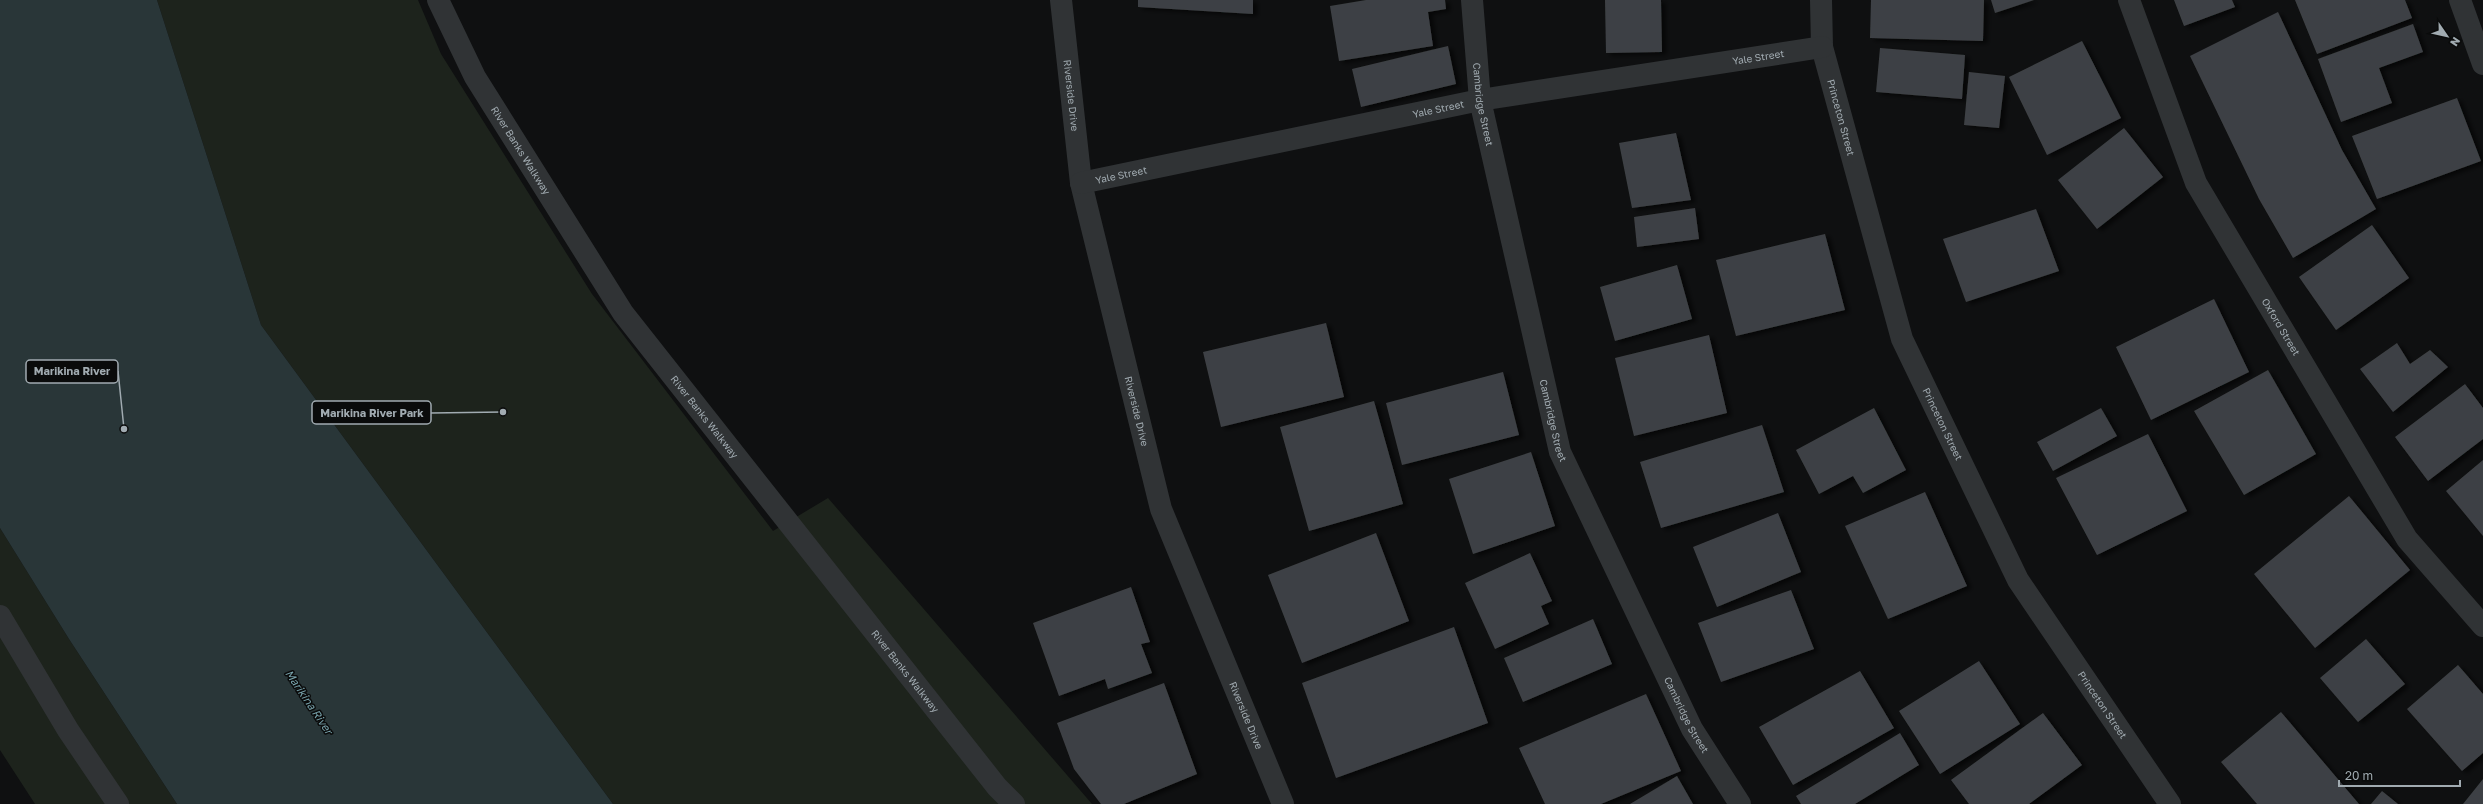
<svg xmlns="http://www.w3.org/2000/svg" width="2483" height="804" viewBox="0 0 2483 804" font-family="'Golos Text',sans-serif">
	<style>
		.green { fill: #1d231c }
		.water { fill: #293638 }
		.building { fill: #3e4144; filter: url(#shadow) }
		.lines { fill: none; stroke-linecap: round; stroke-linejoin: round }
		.minor { stroke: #303335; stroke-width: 22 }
		.labels { text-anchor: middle; stroke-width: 3; stroke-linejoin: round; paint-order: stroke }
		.street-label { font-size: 10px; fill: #a1abb1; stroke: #0a0b0b }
		.water-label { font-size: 11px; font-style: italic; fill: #78a3ac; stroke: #0a0b0b }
		.leader { fill: none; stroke: #a1abb1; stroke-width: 1.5 }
		.callout-dot { fill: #a1abb1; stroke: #0a0b0b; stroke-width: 1.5 }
		.callout { fill: #0a0b0b; stroke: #a1abb1; stroke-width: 1.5 }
		.callout-label { font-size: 11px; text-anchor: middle; font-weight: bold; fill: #a1abb1 }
	</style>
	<defs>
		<filter id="shadow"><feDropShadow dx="4.5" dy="2.5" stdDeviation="2" flood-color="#0009"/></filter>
	</defs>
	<rect width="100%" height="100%" fill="#0f1011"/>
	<path class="green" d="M 157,0 L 418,0 L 441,54 L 592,294 L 773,531 L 828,498 L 1092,804 L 613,804 L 261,325 Z
		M 0,528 L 69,639 L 177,804 L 35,804 L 0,750 Z"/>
	<path class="water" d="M 0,0 L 157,0 L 261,325 L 613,804 L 177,804 L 69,639 L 0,528 Z"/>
	<path class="building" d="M 1138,0 L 1253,0 L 1253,14 L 1138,7 Z
		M 1366,0 L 1445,0 L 1446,9 L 1428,12 L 1433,46 L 1339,61 L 1330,6 Z
		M 1605,0 L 1661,0 L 1662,52 L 1606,53 Z
		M 1871,0 L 1984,0 L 1983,41 L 1870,38 Z
		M 1991,0 L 2034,0 L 1995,13 Z
		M 2174,0 L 2232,0 L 2235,7 L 2184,26 Z
		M 2295,0 L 2405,0 L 2412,18 L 2317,54 Z
		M 2278,12 L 2342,150 L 2376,209 L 2293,258 L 2259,199 L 2190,56 Z
		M 2413,24 L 2423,52 L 2379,68 L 2392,103 L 2341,122 L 2318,59 Z
		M 2082,41 L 2121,118 L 2047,155 L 2009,77 Z
		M 1448,46 L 1456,84 L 1361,107 L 1352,69 Z
		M 1880,48 L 1965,55 L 1962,99 L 1876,92 Z
		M 1969,72 L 2005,76 L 1999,128 L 1964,125 Z
		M 2457,98 L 2481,161 L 2377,199 L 2352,136 Z
		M 2124,128 L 2163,177 L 2097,229 L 2058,180 Z
		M 1676,133 L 1691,200 L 1632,208 L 1619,143 Z
		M 1695,208 L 1699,239 L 1637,247 L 1634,217 Z
		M 2036,209 L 2059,271 L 1966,302 L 1943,239 Z
		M 2372,225 L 2409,278 L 2336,330 L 2299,277 Z
		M 1825,234 L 1845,310 L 1736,336 L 1716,260 Z
		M 1677,265 L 1692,319 L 1615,341 L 1600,287 Z
		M 2214,299 L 2249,372 L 2151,420 L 2116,347 Z
		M 1326,323 L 1344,397 L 1221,427 L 1203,352 Z
		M 1709,335 L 1727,413 L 1634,436 L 1615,358 Z
		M 2397,343 L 2410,364 L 2430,350 L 2448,367 L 2393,412 L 2360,369 Z
		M 2268,370 L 2316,454 L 2244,495 L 2194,411 Z
		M 1503,372 L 1519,435 L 1402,465 L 1386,403 Z
		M 2465,384 L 2483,408 L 2483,439 L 2428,481 L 2395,437 Z
		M 1374,401 L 1403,504 L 1309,531 L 1280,427 Z
		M 1874,408 L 1906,470 L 1863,493 L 1853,476 L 1819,494 L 1796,450 Z
		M 2101,408 L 2117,436 L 2053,471 L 2037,442 Z
		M 1762,425 L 1784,492 L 1661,528 L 1640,462 Z
		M 2148,434 L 2187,511 L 2097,555 L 2056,478 Z
		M 1531,452 L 1555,526 L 1473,554 L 1449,479 Z
		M 2483,460 L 2483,536 L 2446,491 Z
		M 1925,492 L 1967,586 L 1888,619 L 1845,526 Z
		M 2349,496 L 2410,570 L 2315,648 L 2254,574 Z
		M 1778,513 L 1801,572 L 1717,607 L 1693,547 Z
		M 1376,533 L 1409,621 L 1302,663 L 1268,575 Z
		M 1530,553 L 1552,601 L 1541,606 L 1549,624 L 1495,649 L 1465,583 Z
		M 1131,587 L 1150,642 L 1141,644 L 1152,673 L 1108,689 L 1105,679 L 1059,696 L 1033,623 Z
		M 1791,590 L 1814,649 L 1721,682 L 1698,623 Z
		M 1593,619 L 1612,664 L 1523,702 L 1504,658 Z
		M 1454,627 L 1488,723 L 1336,778 L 1302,683 Z
		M 2366,639 L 2405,684 L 2358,722 L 2320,678 Z
		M 1979,661 L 2020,724 L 1940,774 L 1899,711 Z
		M 2458,665 L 2483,694 L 2483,753 L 2462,771 L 2407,709 Z
		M 1860,671 L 1894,728 L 1793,785 L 1759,727 Z
		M 1164,683 L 1197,774 L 1124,804 L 1101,804 L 1074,769 L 1057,723 Z
		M 1646,694 L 1681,771 L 1601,804 L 1545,804 L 1519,748 Z
		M 2281,712 L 2359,804 L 2257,804 L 2221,762 Z
		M 2043,713 L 2082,765 L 2029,804 L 1969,804 L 1951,780 Z
		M 1900,733 L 1919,765 L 1855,804 L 1801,804 L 1796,796 Z
		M 1677,776 L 1693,804 L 1630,804 Z
		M 2483,779 L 2483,804 L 2463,804 Z
		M 2382,791 L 2398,804 L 2371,804 Z"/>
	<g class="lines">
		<g class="minor">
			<path id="s1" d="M 438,0 L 475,77 L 623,313 L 997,787 L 1014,804"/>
			<path id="s2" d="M 1061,0 L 1081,183 L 1161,509 L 1283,804"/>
			<path id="s3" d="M 1472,0 L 1480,100 L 1560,452 L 1692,729 L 1740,804"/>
			<path id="s4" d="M 1821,0 L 1822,47 L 1902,339 L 2018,580 L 2170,804"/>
			<path id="s5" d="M 2129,0 L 2196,183 L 2407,539 L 2483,626"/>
			<path d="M 2460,0 L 2483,64"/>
			<path id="s6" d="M 1081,183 L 1480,100 L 1822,47"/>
			<path d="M 0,616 L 68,730 L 118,804"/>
		</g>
	</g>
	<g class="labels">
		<g class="street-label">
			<text dy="4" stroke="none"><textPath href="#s6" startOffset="689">Yale Street</textPath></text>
			<text dy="4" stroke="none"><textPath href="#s2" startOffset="96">Riverside Drive</textPath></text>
			<text dy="4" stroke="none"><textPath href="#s3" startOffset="105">Cambridge Street</textPath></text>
			<text dy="4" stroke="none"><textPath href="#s6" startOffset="365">Yale Street</textPath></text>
			<text dy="4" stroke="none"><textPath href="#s4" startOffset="120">Princeton Street</textPath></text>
			<text dy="4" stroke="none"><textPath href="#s1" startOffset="172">River Banks Walkway</textPath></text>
			<text dy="4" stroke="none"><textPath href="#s6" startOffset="41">Yale Street</textPath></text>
			<text dy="4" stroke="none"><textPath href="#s5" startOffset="362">Oxford Street</textPath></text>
			<text dy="4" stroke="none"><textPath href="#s2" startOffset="419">Riverside Drive</textPath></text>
			<text dy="4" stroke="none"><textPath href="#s1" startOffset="496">River Banks Walkway</textPath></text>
			<text dy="4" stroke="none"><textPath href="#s3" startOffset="429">Cambridge Street</textPath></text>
			<text dy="4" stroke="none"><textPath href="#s4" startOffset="444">Princeton Street</textPath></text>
			<text dy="4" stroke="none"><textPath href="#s1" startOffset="820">River Banks Walkway</textPath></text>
			<text dy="4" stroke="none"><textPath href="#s4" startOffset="768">Princeton Street</textPath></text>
			<text dy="4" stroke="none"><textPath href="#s3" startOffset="753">Cambridge Street</textPath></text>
			<text dy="4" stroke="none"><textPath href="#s2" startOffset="743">Riverside Drive</textPath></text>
		</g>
		<g class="water-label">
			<text transform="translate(309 702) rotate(56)" y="4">Marikina River</text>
		</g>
	</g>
	<path class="leader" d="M124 429L118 371M503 412L431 413"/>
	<g class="callout-dot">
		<circle cx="124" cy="429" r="4"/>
		<circle cx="503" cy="412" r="4"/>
	</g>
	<g class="callout">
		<rect x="26" y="360" width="92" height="23" rx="4"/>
		<rect x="312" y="401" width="119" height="23" rx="4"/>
	</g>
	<g class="callout-label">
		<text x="72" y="375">Marikina River</text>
		<text x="372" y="417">Marikina River Park</text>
	</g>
	<g transform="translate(2447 36) rotate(124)" stroke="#0a0b0b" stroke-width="3" paint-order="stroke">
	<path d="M0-3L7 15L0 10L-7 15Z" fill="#a1abb1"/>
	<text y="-6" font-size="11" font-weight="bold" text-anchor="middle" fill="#a1abb1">N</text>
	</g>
	<path d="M2339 780v6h121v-6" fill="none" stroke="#a1abb1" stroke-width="2"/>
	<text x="2345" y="780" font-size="12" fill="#a1abb1" stroke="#0a0b0b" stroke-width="3" paint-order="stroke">20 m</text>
</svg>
